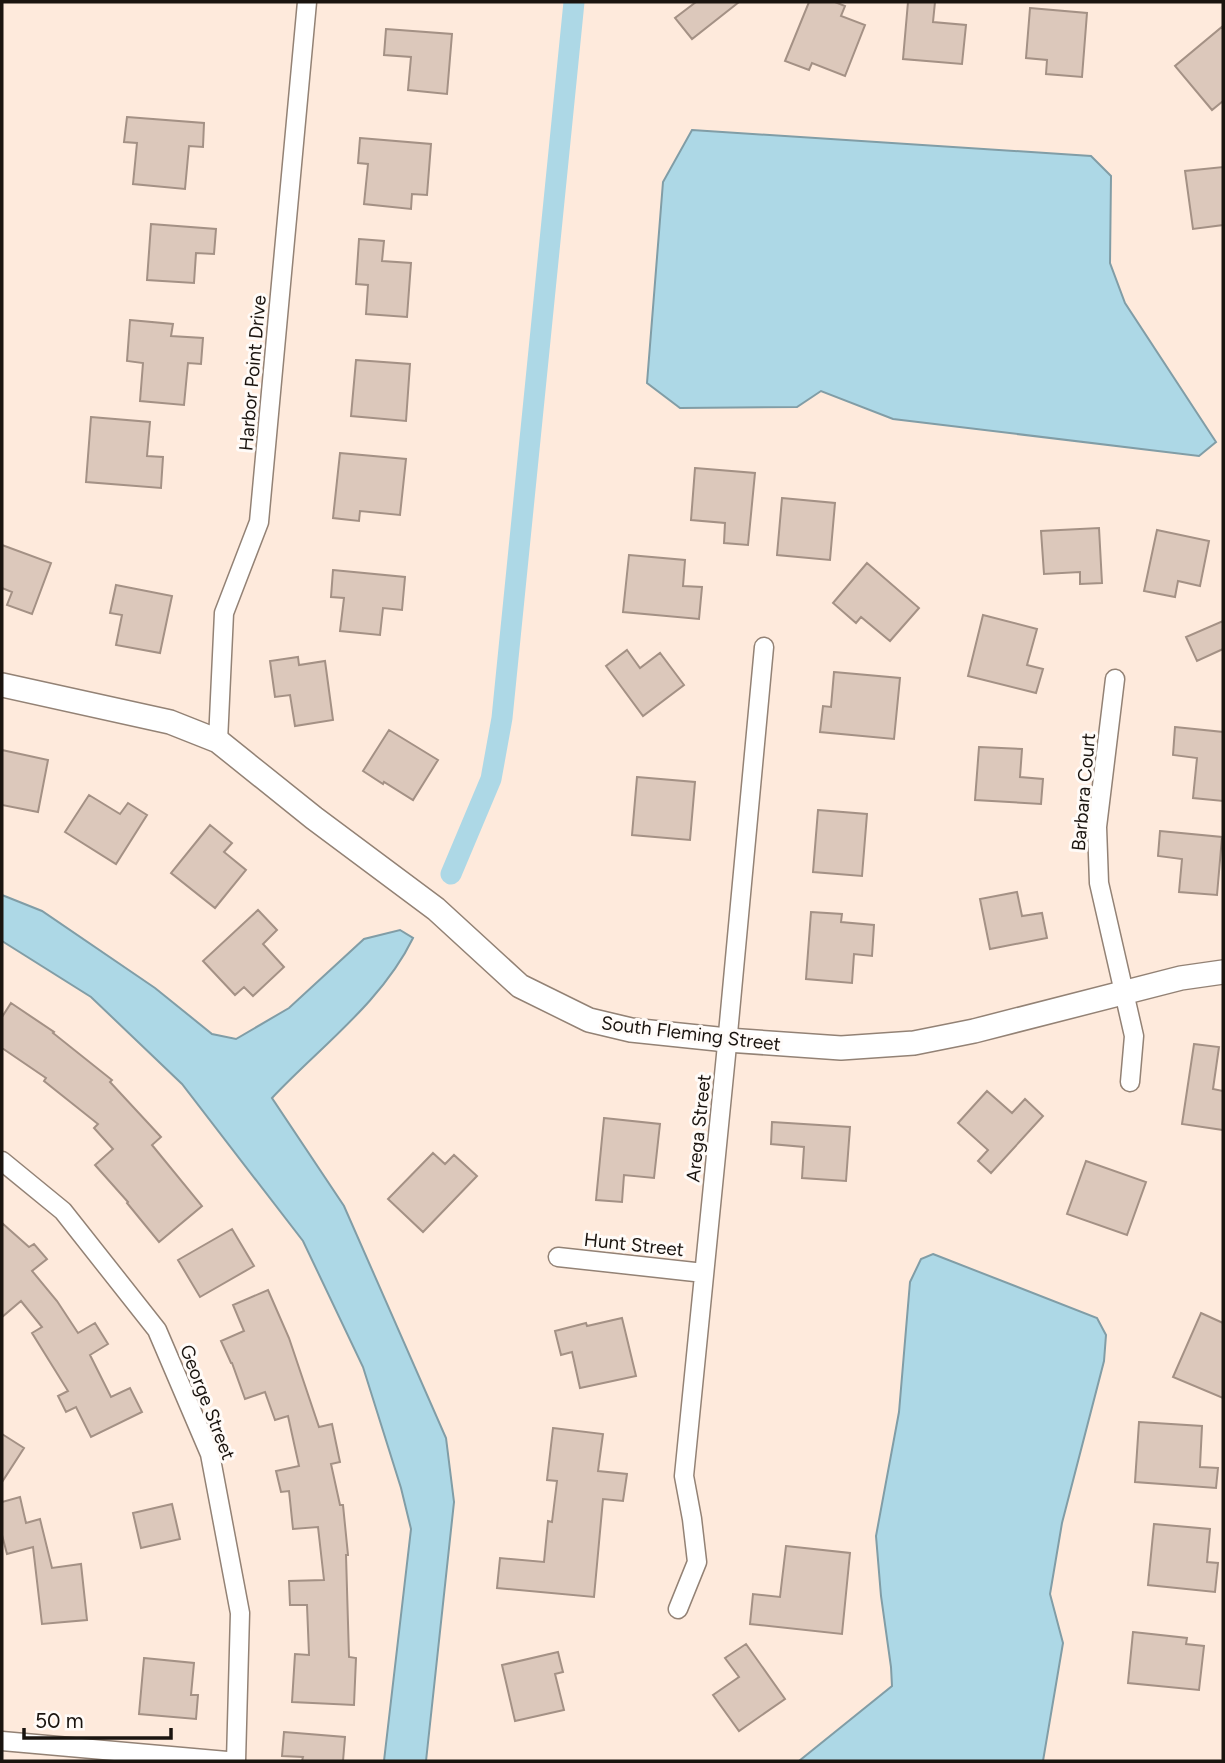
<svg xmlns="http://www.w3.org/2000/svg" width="1225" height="1763" viewBox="0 0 1225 1763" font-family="Figtree,sans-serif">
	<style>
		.water { fill: #add8e6; stroke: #819da6; stroke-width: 2 }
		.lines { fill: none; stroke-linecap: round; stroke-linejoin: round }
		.canal { stroke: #add8e6; stroke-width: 21 }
		.building { fill: #dcc8bb; stroke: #a49185; stroke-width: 2 }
		.minor-casing { stroke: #938275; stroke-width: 21 }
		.tertiary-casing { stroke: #938275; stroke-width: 26 }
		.minor { stroke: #fff; stroke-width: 18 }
		.tertiary { stroke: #fff; stroke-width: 23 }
		.labels { text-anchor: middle; stroke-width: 6; stroke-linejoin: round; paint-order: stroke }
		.street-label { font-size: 19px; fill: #1a140f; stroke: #fffbf8 }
	</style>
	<rect width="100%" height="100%" fill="#feeadc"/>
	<path class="water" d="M 692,130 L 1091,156 L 1111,176 L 1110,263 L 1125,303 L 1216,442 L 1199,456 L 893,419 L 821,391 L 797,407 L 680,408 L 647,383 L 663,182 Z
		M 2,895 L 42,911 L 155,988 L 212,1034 L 236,1039 L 289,1008 L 364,939 L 400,930 L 413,938 C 382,1002 320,1047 272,1098 L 344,1206 L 446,1438 L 454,1502 L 426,1761 L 384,1761 L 411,1529 L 401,1488 L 363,1367 L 303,1241 L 182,1084 L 91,997 L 2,941 Z
		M 933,1254 L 1097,1318 L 1106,1335 L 1104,1361 L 1062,1523 L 1050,1594 L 1063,1643 L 1043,1761 L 799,1761 L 892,1686 L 891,1667 L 881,1596 L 876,1536 L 899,1412 L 910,1282 L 921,1259 Z"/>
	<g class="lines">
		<path class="canal" d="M 451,874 L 491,779 L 502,718 L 574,2"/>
	</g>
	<path class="building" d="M 696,2 L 739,2 L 692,39 L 675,18 Z
		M 809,2 L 835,2 L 845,6 L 841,16 L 865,25 L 845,76 L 812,63 L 809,70 L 785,61 Z
		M 908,2 L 935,2 L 933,22 L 966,25 L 962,64 L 903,59 Z
		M 1030,8 L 1087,13 L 1082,77 L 1046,74 L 1047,60 L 1026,58 Z
		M 1223,26 L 1223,101 L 1212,110 L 1175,66 Z
		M 386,29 L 452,34 L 447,94 L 408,90 L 411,57 L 384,55 Z
		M 127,117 L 204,123 L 203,147 L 189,146 L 185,189 L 133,184 L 137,143 L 124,142 Z
		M 360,138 L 431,144 L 427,195 L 412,194 L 411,209 L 364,204 L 368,164 L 358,163 Z
		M 1223,167 L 1223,225 L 1193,229 L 1185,171 Z
		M 151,224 L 216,229 L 214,254 L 196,253 L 194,283 L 147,280 Z
		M 359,239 L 384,241 L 382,261 L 411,263 L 407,317 L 366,314 L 368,285 L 356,284 Z
		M 130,320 L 173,324 L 171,336 L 203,338 L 201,364 L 188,363 L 184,405 L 140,401 L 143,363 L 127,361 Z
		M 356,360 L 410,364 L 406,421 L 351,416 Z
		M 91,417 L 150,422 L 147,456 L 163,457 L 161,488 L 86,482 Z
		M 340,453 L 406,459 L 400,515 L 360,511 L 359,521 L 333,518 Z
		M 695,468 L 755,473 L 748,545 L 724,543 L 725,523 L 691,520 Z
		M 782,498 L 835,503 L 830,560 L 777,555 Z
		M 1099,528 L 1102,583 L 1080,584 L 1080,572 L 1044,574 L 1041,531 Z
		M 1157,530 L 1209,541 L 1200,586 L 1178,581 L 1175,597 L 1144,591 Z
		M 2,545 L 51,563 L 32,614 L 7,605 L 12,592 L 2,588 Z
		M 629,555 L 685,560 L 683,586 L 702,587 L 699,619 L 623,612 Z
		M 867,563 L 919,608 L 890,641 L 861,617 L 856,623 L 833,603 Z
		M 333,570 L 405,577 L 402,610 L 383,608 L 380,635 L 340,631 L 344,598 L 331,597 Z
		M 116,585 L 172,596 L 160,653 L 116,645 L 122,615 L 110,613 Z
		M 983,615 L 1037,629 L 1027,665 L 1043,669 L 1036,693 L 968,676 Z
		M 1223,621 L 1223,649 L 1197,661 L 1186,637 Z
		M 627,650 L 640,668 L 660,653 L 684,685 L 643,716 L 606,666 Z
		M 298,657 L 299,665 L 325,661 L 333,720 L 295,726 L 290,695 L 275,697 L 270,661 Z
		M 834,672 L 900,678 L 894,739 L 820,732 L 823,706 L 831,707 Z
		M 1175,727 L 1223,732 L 1223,801 L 1193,798 L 1197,758 L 1173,755 Z
		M 389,730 L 438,760 L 413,800 L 384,782 L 383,784 L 363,771 Z
		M 979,747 L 1022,749 L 1020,777 L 1043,779 L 1041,804 L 975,800 Z
		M 2,750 L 48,760 L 38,812 L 2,805 Z
		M 637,777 L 695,782 L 690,840 L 632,835 Z
		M 89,795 L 120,814 L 128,803 L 147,815 L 116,864 L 65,832 Z
		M 818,810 L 867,814 L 862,876 L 813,872 Z
		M 210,825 L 232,843 L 224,852 L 246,870 L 215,908 L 171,873 Z
		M 1160,831 L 1222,837 L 1217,895 L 1179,892 L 1182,859 L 1158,856 Z
		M 1017,892 L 1022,916 L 1042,913 L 1047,938 L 990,949 L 980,899 Z
		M 258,910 L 277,930 L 263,944 L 284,967 L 253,996 L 244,987 L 235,995 L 203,961 Z
		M 811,912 L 842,914 L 841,922 L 874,925 L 872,956 L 854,954 L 852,983 L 806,979 Z
		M 11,1003 L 54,1032 L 53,1033 L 112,1080 L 110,1082 L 161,1137 L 152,1145 L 202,1206 L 159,1242 L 127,1203 L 128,1202 L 95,1165 L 113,1149 L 94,1128 L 98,1124 L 44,1081 L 46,1078 L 2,1048 L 2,1017 Z
		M 1194,1044 L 1219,1047 L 1213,1089 L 1223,1091 L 1223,1130 L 1182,1124 Z
		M 987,1091 L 1012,1113 L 1025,1099 L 1043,1116 L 991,1173 L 978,1161 L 988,1150 L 958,1123 Z
		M 604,1118 L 660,1124 L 654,1178 L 624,1175 L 622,1202 L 596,1200 Z
		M 772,1122 L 850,1127 L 846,1181 L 802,1178 L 804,1147 L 771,1144 Z
		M 433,1153 L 445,1164 L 454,1155 L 477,1176 L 423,1232 L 388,1199 Z
		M 1086,1161 L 1146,1182 L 1127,1235 L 1067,1214 Z
		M 2,1223 L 29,1247 L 34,1244 L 47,1259 L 32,1271 L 57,1301 L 78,1333 L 95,1323 L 108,1344 L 90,1355 L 111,1397 L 130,1388 L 142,1412 L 91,1437 L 76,1407 L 66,1412 L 58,1396 L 68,1391 L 32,1333 L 42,1327 L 21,1301 L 2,1317 Z
		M 232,1229 L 254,1266 L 200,1297 L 178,1260 Z
		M 268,1290 L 289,1338 L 319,1427 L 332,1424 L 340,1462 L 331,1464 L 340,1505 L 343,1505 L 348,1555 L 346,1555 L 349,1657 L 356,1658 L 354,1705 L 292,1702 L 295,1654 L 309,1655 L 307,1605 L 290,1605 L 289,1581 L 324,1580 L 318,1527 L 293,1529 L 289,1491 L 281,1492 L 276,1471 L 299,1466 L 288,1416 L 275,1420 L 265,1392 L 245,1399 L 232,1363 L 231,1363 L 221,1341 L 244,1331 L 233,1305 Z
		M 1201,1313 L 1223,1323 L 1223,1398 L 1173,1377 Z
		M 622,1318 L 636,1376 L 580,1388 L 572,1352 L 561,1355 L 555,1331 L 586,1323 L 587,1326 Z
		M 1139,1422 L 1202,1426 L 1200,1467 L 1218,1468 L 1216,1488 L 1135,1482 Z
		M 553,1428 L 603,1434 L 598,1471 L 627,1474 L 623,1501 L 603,1499 L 594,1597 L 497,1588 L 500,1558 L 544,1562 L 548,1521 L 552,1522 L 557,1481 L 547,1480 Z
		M 2,1434 L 24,1448 L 2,1482 Z
		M 20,1497 L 26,1523 L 40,1519 L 52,1568 L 81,1564 L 87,1620 L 42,1624 L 33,1547 L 7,1554 L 2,1535 L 2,1502 Z
		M 172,1504 L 180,1539 L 141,1548 L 133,1513 Z
		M 1154,1524 L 1210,1529 L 1207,1562 L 1218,1563 L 1215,1592 L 1148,1585 Z
		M 786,1546 L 850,1553 L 842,1634 L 750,1624 L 753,1594 L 780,1597 Z
		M 1133,1632 L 1187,1638 L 1186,1644 L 1204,1646 L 1199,1690 L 1128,1683 Z
		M 746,1644 L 785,1699 L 739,1731 L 713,1695 L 739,1677 L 725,1658 Z
		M 558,1652 L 563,1672 L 555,1674 L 564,1710 L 515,1721 L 502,1665 Z
		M 144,1658 L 194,1663 L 191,1695 L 198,1695 L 196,1719 L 139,1714 Z
		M 284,1732 L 345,1737 L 343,1761 L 302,1761 L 303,1757 L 282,1756 Z"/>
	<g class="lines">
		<defs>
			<path id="minor" d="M 1115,679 L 1097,827 L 1099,883 L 1134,1036 L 1130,1082
				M 218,741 L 224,613 L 259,522 L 307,2
				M 2,1161 L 63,1211 L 157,1330 L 210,1454 L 240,1613 L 236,1761
				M 558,1257 L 704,1273
				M 678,1609 L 697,1562 L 692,1519 L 684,1476 L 726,1055 L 764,647
				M 2,1741 L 227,1761"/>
			<path id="tertiary" d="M 2,685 L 170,722 L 218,741 L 314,818 L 436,909 L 520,986 L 589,1020 L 631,1030 L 727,1040 L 841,1048 L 914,1043 L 974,1031 L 1181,978 L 1223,972"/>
		</defs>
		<use href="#minor" class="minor-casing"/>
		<use href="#tertiary" class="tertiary-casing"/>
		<use href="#minor" class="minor"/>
		<use href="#tertiary" class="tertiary"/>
	</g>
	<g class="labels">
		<g class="street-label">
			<text transform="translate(252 373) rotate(-85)" y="7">Harbor Point Drive</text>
			<text transform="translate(1083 792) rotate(-85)" y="7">Barbara Court</text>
			<text transform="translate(691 1033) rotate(7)" y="7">South Fleming Street</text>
			<text transform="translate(698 1128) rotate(-84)" y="7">Arega Street</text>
			<text transform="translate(634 1244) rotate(6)" y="7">Hunt Street</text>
			<text transform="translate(208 1402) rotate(69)" y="7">George Street</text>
		</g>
	</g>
	<rect width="1225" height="1763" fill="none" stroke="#1a140f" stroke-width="7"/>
	<path d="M24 1728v10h147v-10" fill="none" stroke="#1a140f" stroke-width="3.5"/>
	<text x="35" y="1728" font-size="21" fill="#1a140f" stroke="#fffbf8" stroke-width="5" paint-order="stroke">50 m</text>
</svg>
